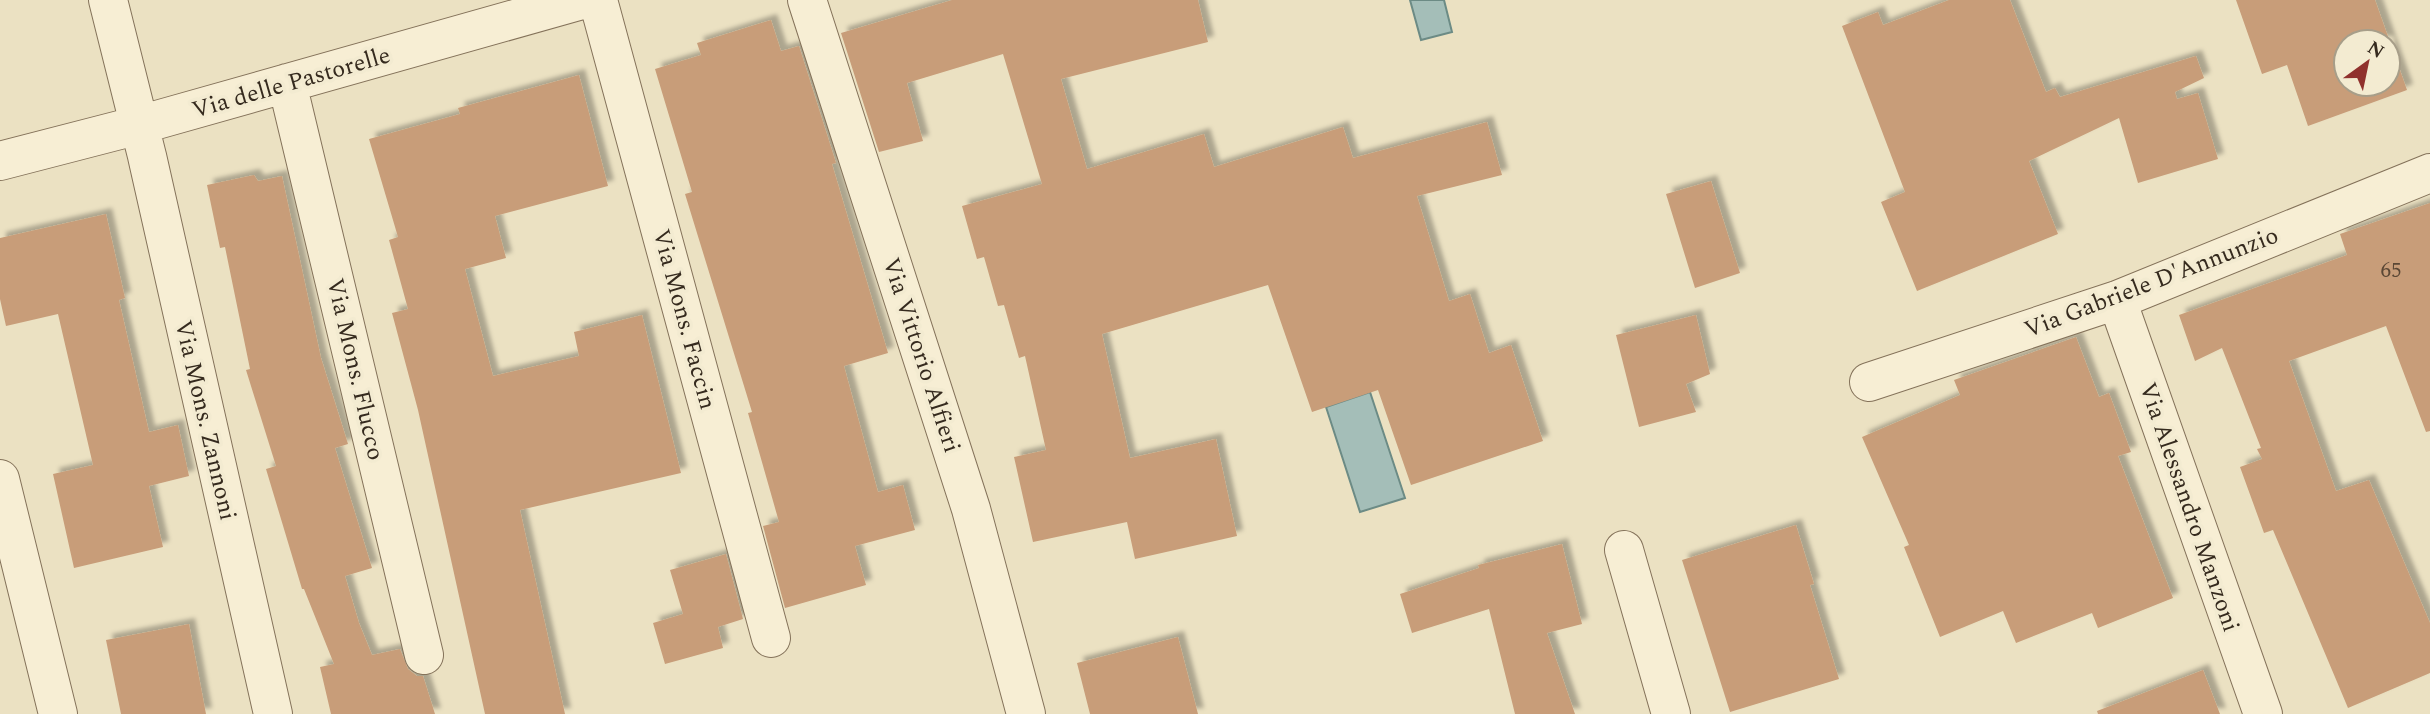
<svg xmlns="http://www.w3.org/2000/svg" width="2430" height="714" viewBox="0 0 2430 714" font-family="Spectral,serif">
	<style>
		.water { fill: #a4beb8; stroke: #6c8b85; stroke-width: 2 }
		.building { fill: #c89d79; fill-rule: evenodd; filter: url(#shadow) }
		.lines { fill: none; stroke-linecap: round; stroke-linejoin: round }
		.minor-casing { stroke: #84725a; stroke-width: 40 }
		.minor { stroke: #f7eed4; stroke-width: 38 }
		.labels { text-anchor: middle; stroke-width: 7; stroke-linejoin: round; paint-order: stroke }
		.number-label { font-size: 21px; fill: #5a4735 }
		.street-label { font-size: 24px; fill: #352a1e; stroke: #f3ebd1 }
	</style>
	<defs>
		<filter id="shadow"><feDropShadow dx="6" dy="-6" stdDeviation="2" flood-color="#0004"/></filter>
	</defs>
	<rect width="100%" height="100%" fill="#ebe1c2"/>
	<path class="water" d="M 1410,0 L 1444,0 L 1452,32 L 1421,40 Z
		M 1370,392 L 1405,498 L 1360,512 L 1326,407 Z"/>
	<path class="building" d="M 952,0 L 1198,0 L 1208,42 L 1061,79 L 1087,169 L 1204,134 L 1214,167 L 1343,127 L 1353,158 L 1487,122 L 1502,175 L 1417,196 L 1449,301 L 1470,294 L 1489,353 L 1511,345 L 1543,441 L 1411,485 L 1378,390 L 1312,412 L 1268,285 L 1102,334 L 1130,458 L 1216,439 L 1237,536 L 1135,559 L 1127,522 L 1033,542 L 1014,457 L 1046,450 L 1025,356 L 1019,358 L 1004,305 L 998,306 L 984,257 L 977,259 L 962,206 L 1042,184 L 1003,54 L 907,83 L 923,141 L 879,152 L 841,33 Z
		M 1949,0 L 2010,0 L 2046,92 L 2055,88 L 2060,97 L 2196,56 L 2204,78 L 2175,92 L 2177,99 L 2198,93 L 2218,159 L 2138,183 L 2119,118 L 2029,161 L 2058,234 L 1917,291 L 1881,202 L 1905,192 L 1842,26 L 1878,12 L 1883,25 Z
		M 2236,0 L 2375,0 L 2407,90 L 2308,126 L 2287,65 L 2262,74 ZM 2346,42 L 2388,42 L 2388,84 L 2346,84 Z
		M 771,20 L 781,51 L 799,46 L 836,163 L 832,164 L 888,353 L 844,366 L 878,492 L 903,485 L 915,530 L 855,546 L 866,585 L 785,608 L 763,526 L 779,522 L 748,413 L 752,412 L 685,194 L 692,192 L 655,69 L 701,55 L 697,43 Z
		M 579,75 L 608,186 L 495,216 L 506,258 L 465,269 L 493,376 L 579,356 L 574,332 L 642,315 L 681,473 L 520,510 L 565,714 L 485,714 L 418,410 L 392,313 L 408,309 L 389,240 L 398,237 L 369,139 L 460,114 L 458,108 Z
		M 254,175 L 258,181 L 282,176 L 321,358 L 348,444 L 335,448 L 372,568 L 345,576 L 359,623 L 372,655 L 400,649 L 408,669 L 417,676 L 423,676 L 435,714 L 331,714 L 320,667 L 334,664 L 304,589 L 302,589 L 266,469 L 276,466 L 246,370 L 250,369 L 225,247 L 220,248 L 207,185 Z
		M 1711,181 L 1740,273 L 1695,288 L 1666,194 Z
		M 2430,203 L 2430,431 L 2426,432 L 2386,326 L 2289,361 L 2336,491 L 2369,480 L 2430,623 L 2430,673 L 2348,708 L 2273,530 L 2264,533 L 2240,467 L 2262,459 L 2257,449 L 2261,448 L 2222,348 L 2195,361 L 2179,315 L 2347,255 L 2340,234 Z
		M 106,214 L 125,298 L 119,300 L 149,432 L 178,425 L 189,476 L 149,486 L 163,547 L 74,568 L 53,474 L 93,465 L 58,314 L 6,326 L 0,299 L 0,238 Z
		M 1696,315 L 1710,374 L 1686,384 L 1696,412 L 1639,427 L 1616,335 Z
		M 2076,337 L 2099,397 L 2109,393 L 2131,452 L 2118,456 L 2173,598 L 2098,628 L 2092,613 L 2016,643 L 2003,611 L 1940,637 L 1904,547 L 1909,545 L 1862,437 L 1960,395 L 1954,380 Z
		M 1796,525 L 1814,584 L 1810,585 L 1839,679 L 1730,712 L 1682,560 Z
		M 1562,544 L 1582,624 L 1547,633 L 1575,714 L 1515,714 L 1489,609 L 1412,633 L 1400,594 L 1479,568 L 1478,565 Z
		M 726,554 L 743,619 L 718,627 L 723,648 L 665,664 L 653,623 L 683,614 L 670,570 Z
		M 189,624 L 206,714 L 121,714 L 106,640 Z
		M 1178,637 L 1198,714 L 1090,714 L 1077,663 Z
		M 2203,670 L 2220,714 L 2098,714 L 2097,711 Z"/>
	<g class="lines">
		<defs>
			<path id="minor" d="M 108,0 L 147,156 L 273,714
				M 598,0 L 771,638
				M 807,0 L 971,509 L 1026,714
				M 287,83 L 424,655
				M 0,161 L 139,125 L 582,0
				M 2117,300 L 2263,714
				M 1869,382 L 2117,300 L 2430,173
				M 0,479 L 58,714
				M 1624,550 L 1671,714"/>
		</defs>
		<use href="#minor" class="minor-casing"/>
		<use href="#minor" class="minor"/>
	</g>
	<g class="labels">
		<g class="number-label">
			<text x="2391" y="277">65</text>
		</g>
		<g class="street-label">
			<text transform="translate(291 82) rotate(-16)" y="8">Via delle Pastorelle</text>
			<text transform="translate(2151 282) rotate(-21)" y="8">Via Gabriele D'Annunzio</text>
			<text transform="translate(685 319) rotate(75)" y="8">Via Mons. Faccin</text>
			<text transform="translate(922 355) rotate(72)" y="8">Via Vittorio Alfieri</text>
			<text transform="translate(356 369) rotate(77)" y="8">Via Mons. Flucco</text>
			<text transform="translate(206 420) rotate(77)" y="8">Via Mons. Zannoni</text>
			<text transform="translate(2190 507) rotate(71)" y="8">Via Alessandro Manzoni</text>
		</g>
	</g>
	<g transform="translate(2367 63) rotate(33)"><circle r="33" fill="#f3ebd1" stroke="#a79e89" stroke-width="2"/>
	<path d="M0-5L12 26L0 18L-12 26Z" fill="#90312d"/>
	<text y="-10" font-size="19" font-weight="bold" text-anchor="middle" fill="#352a1e">N</text>
	</g>
</svg>
